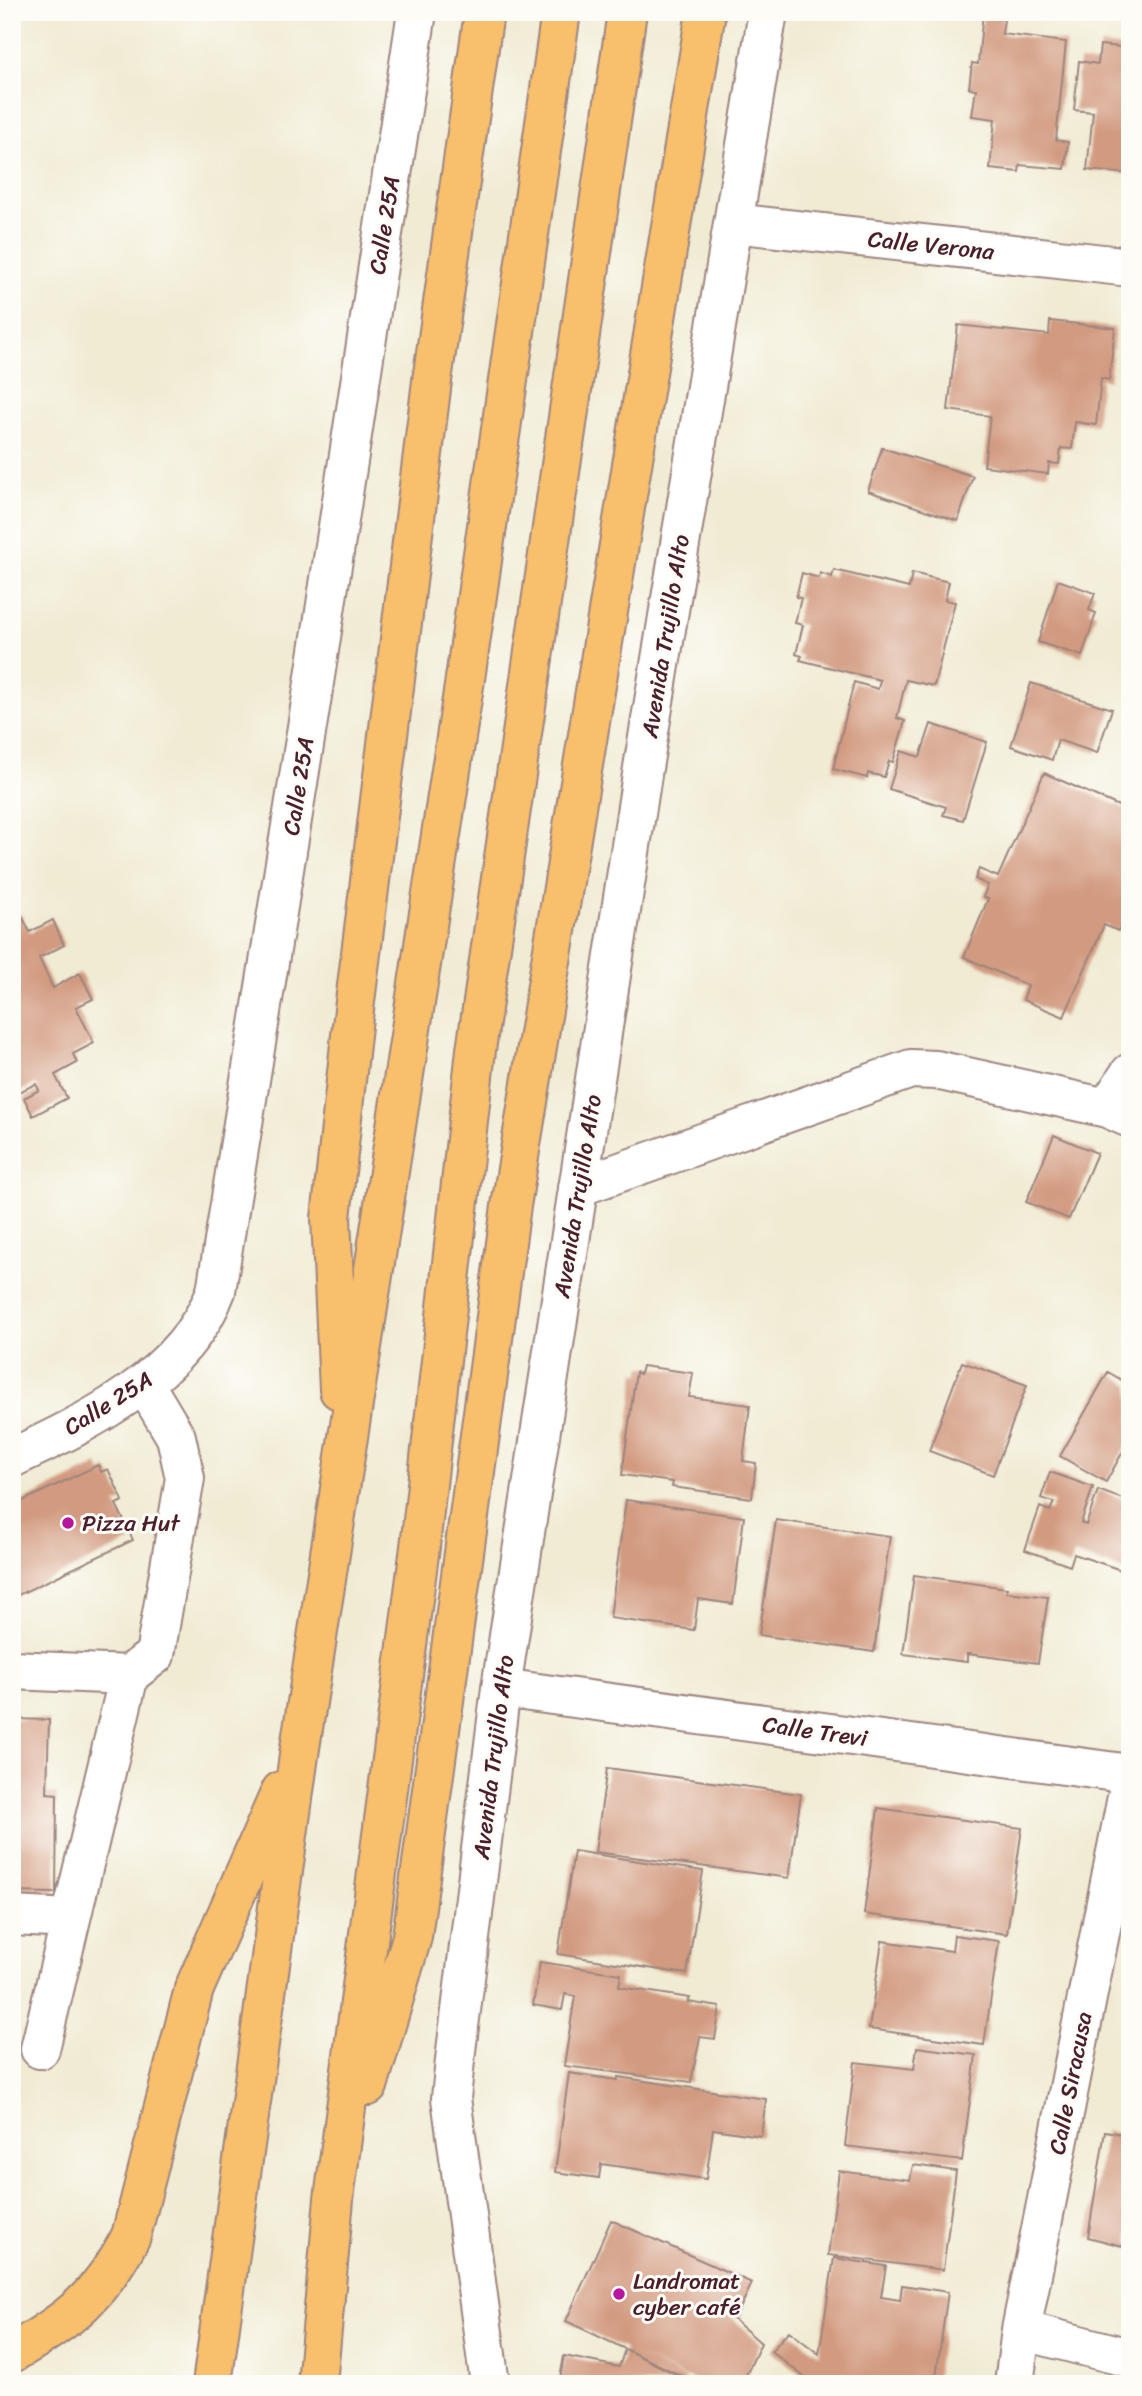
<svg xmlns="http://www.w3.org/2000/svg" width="1142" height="2396" viewBox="0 0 1142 2396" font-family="Sriracha,sans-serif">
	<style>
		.building { fill: #d29a7f }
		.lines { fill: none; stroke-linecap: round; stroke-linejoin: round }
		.minor-casing { stroke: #9d857f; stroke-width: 42 }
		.highway-casing { stroke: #9d857f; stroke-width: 42 }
		.minor { stroke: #fff; stroke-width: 38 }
		.highway { stroke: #f8bf6c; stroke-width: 38 }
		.poi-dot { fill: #b5179e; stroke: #fdfcf7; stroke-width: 2.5 }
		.labels { text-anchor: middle; stroke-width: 6; stroke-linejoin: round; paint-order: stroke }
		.street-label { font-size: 23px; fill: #4a1f2b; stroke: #fdfcf7 }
		.poi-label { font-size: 23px; fill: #4a1f2b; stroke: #fdfcf7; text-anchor: start }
	</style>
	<rect width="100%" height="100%" fill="#fdfcf7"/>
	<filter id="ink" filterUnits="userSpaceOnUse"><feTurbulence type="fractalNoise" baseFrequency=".0143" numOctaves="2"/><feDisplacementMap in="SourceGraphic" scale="14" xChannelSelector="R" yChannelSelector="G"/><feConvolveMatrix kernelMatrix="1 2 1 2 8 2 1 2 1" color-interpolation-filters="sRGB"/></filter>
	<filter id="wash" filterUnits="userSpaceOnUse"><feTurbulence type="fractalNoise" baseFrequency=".00686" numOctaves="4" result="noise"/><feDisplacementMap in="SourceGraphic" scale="28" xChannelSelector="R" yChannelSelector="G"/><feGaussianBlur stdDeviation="1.57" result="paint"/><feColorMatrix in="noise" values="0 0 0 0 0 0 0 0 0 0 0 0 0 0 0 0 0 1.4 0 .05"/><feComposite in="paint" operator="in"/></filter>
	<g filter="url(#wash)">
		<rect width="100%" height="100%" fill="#f0ebd3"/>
		<g id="blocks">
			<path class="building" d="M 983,12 L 1005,12 L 1002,34 L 1066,42 L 1056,140 L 1068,142 L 1065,169 L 1020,165 L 1019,172 L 990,169 L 995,119 L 972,116 L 976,89 L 969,88 L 972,63 L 978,64 Z
				M 1100,45 L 1130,48 L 1130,174 L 1087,170 L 1093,112 L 1074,110 L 1079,61 L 1098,64 Z
				M 1050,321 L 1115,328 L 1109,380 L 1101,378 L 1096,425 L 1075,422 L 1072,449 L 1061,448 L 1059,464 L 1049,463 L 1048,474 L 984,466 L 990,416 L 948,410 L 958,325 L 1049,335 Z
				M 882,448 L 973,476 L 958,521 L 868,491 Z
				M 834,570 L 909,588 L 912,573 L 949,582 L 945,600 L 955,602 L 934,686 L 906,680 L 897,718 L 905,721 L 893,762 L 889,761 L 884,777 L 868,773 L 867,778 L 833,769 L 854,682 L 878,689 L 880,680 L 800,660 L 802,656 L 796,654 L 803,625 L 795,623 L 801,598 L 796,597 L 802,573 L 819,578 L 820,573 L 832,577 Z
				M 1058,580 L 1095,593 L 1089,610 L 1096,613 L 1082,656 L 1038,642 Z
				M 1031,683 L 1112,709 L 1097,753 L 1058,740 L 1052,760 L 1011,746 Z
				M 931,724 L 987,742 L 963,820 L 943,815 L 946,807 L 889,789 L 901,751 L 920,757 Z
				M 1044,773 L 1130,811 L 1130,917 L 1125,915 L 1118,931 L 1104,925 L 1064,1017 L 1023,1000 L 1028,986 L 964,957 L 988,899 L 983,897 L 988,885 L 975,879 L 979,869 L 998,877 Z
				M 21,914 L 30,932 L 53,920 L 64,945 L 39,958 L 53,988 L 80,973 L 93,999 L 76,1007 L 94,1043 L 73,1054 L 77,1063 L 55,1075 L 67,1098 L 33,1116 L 24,1098 L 39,1090 L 36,1084 L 12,1095 L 12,919 Z
				M 1054,1135 L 1097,1153 L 1069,1219 L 1026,1202 Z
				M 962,1362 L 1027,1385 L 993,1475 L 929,1451 Z
				M 642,1366 L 693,1373 L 689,1397 L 750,1405 L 743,1461 L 756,1463 L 752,1498 L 672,1487 L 673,1482 L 622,1475 L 636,1372 L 640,1374 Z
				M 1108,1372 L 1130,1385 L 1130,1439 L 1106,1482 L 1060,1456 Z
				M 98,1465 L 101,1472 L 108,1469 L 123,1501 L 116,1504 L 133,1540 L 12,1598 L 12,1506 Z
				M 1050,1472 L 1093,1487 L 1081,1523 L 1086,1525 L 1098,1490 L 1128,1501 L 1124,1511 L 1130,1513 L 1130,1573 L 1074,1554 L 1070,1566 L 1025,1550 L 1040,1507 L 1050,1511 L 1054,1502 L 1041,1498 Z
				M 626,1500 L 744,1517 L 733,1604 L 698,1599 L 694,1630 L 610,1618 Z
				M 776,1520 L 890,1536 L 874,1652 L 759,1635 Z
				M 914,1575 L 1007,1588 L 1007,1592 L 1048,1597 L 1038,1663 L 967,1654 L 967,1662 L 903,1654 Z
				M 12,1719 L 49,1720 L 47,1793 L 57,1794 L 56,1893 L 12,1892 Z
				M 607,1768 L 801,1794 L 789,1878 L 595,1852 Z
				M 878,1808 L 1022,1828 L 1007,1934 L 864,1914 Z
				M 574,1851 L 703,1871 L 687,1974 L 558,1954 Z
				M 954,1935 L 999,1941 L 984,2045 L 869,2029 L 882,1941 L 952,1951 Z
				M 540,1962 L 621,1974 L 619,1987 L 690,1998 L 688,2002 L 720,2007 L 715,2039 L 700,2037 L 691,2082 L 564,2066 L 575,1996 L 565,1994 L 562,2010 L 533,2005 Z
				M 12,2019 L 17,2019 L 17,2093 L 12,2093 Z
				M 917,2047 L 976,2055 L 962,2161 L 845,2146 L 855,2062 L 914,2069 Z
				M 569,2073 L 618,2080 L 618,2077 L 766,2099 L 761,2136 L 713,2129 L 706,2179 L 601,2164 L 599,2178 L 555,2172 Z
				M 1124,2130 L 1130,2131 L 1130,2248 L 1088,2237 L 1105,2131 L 1123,2134 Z
				M 913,2165 L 956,2171 L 943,2270 L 828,2255 L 839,2171 L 910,2180 Z
				M 611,2220 L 752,2283 L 736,2317 L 725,2312 L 761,2343 L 742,2384 L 711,2384 L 684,2377 L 566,2321 Z
				M 834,2258 L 886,2266 L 881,2297 L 900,2300 L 902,2285 L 948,2292 L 935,2384 L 813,2384 L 771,2351 L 789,2331 L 819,2354 Z
				M 625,2349 L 686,2379 L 685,2384 L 559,2384 L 564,2356 L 619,2367 Z"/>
		</g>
	</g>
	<g filter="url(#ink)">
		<use href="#blocks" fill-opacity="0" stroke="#9d857f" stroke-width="2"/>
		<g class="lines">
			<defs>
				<path id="minor" d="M 733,223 L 1130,267
					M 1107,1108 L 1130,1073
					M 578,1187 L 911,1069 L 936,1070 L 1107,1108 L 1130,1118
					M 12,1458 C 89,1422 185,1375 216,1291 L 312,696 L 417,12
					M 12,1670 L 129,1675 L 155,1655 L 185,1478 L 176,1437 L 145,1385
					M 501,1688 L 1130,1774
					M 12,1916 L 71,1919
					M 40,2049 L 129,1675
					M 1021,2330 L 1130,2358
					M 490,2384 L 451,2098 L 456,2051 L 501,1688 L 643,768 L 768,12
					M 1014,2384 L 1021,2330 L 1130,1782"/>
				<path id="highway" d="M 339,1390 L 331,1218 L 352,1026 L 432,381 L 484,12
					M 368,2086 L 412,1937 L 511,1206 L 706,12
					M 12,2353 C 70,2320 100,2296 131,2236 L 194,1989 L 281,1791
					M 212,2384 L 300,1748 L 464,686 L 561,12
					M 317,2384 L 334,2199 L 420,1547 L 476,1050 L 627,12"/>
			</defs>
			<use href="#minor" class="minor-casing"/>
			<use href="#highway" class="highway-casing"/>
			<use href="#minor" class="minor"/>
			<use href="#highway" class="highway"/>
		</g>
	</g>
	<g class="poi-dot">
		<circle cx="68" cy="1523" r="7"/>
		<circle cx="619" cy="2294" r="7"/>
	</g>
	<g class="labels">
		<g class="street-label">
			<text transform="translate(384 225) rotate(-81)" y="8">Calle 25A</text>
			<text transform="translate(931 245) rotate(6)" y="8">Calle Verona</text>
			<text transform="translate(665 636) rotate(-81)" y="8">Avenida Trujillo Alto</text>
			<text transform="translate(298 786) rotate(-81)" y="8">Calle 25A</text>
			<text transform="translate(577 1196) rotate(-81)" y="8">Avenida Trujillo Alto</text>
			<text transform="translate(108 1403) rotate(-32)" y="8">Calle 25A</text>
			<text transform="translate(815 1731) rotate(8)" y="8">Calle Trevi</text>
			<text transform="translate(493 1757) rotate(-83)" y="8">Avenida Trujillo Alto</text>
			<text transform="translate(1070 2083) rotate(-79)" y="8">Calle Siracusa</text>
		</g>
		<g class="poi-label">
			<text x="82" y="1531">Pizza Hut</text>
			<text x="633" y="2289">Landromat<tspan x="633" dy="26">cyber café</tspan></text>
		</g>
	</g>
	<rect width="1142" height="2396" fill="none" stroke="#fdfcf7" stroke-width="42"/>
</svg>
